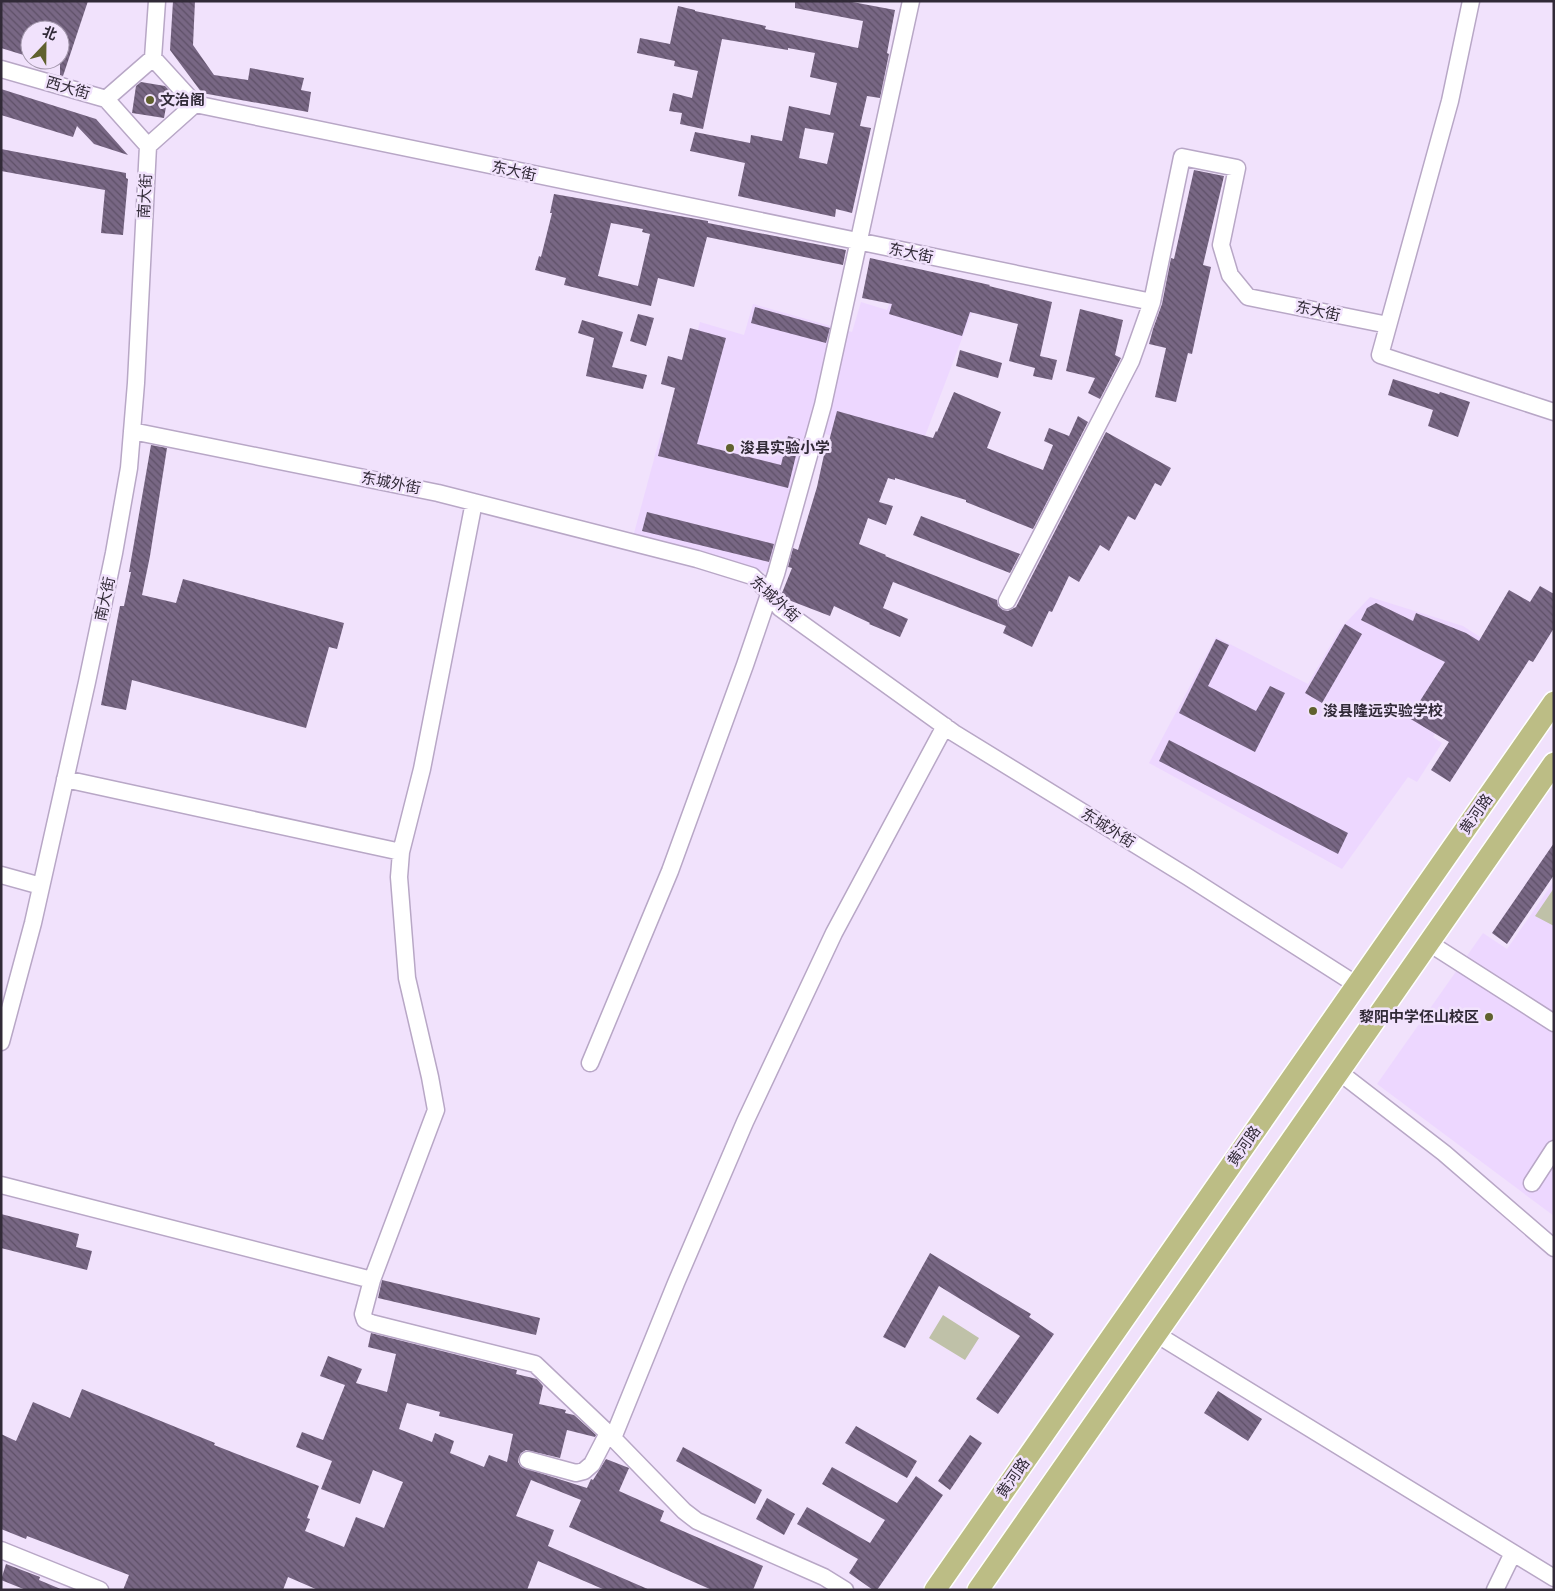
<svg xmlns="http://www.w3.org/2000/svg" width="1555" height="1591" viewBox="0 0 1555 1591" font-family="'Varela Round','Noto Sans SC',sans-serif">
	<style>
		.built { fill: #edd7ff }
		.grass { fill: #bfc1a8 }
		.building { fill: url(#building-back-hatch); fill-rule: evenodd }
		.lines { fill: none; stroke-linecap: round; stroke-linejoin: round }
		.minor-casing { stroke: #b8a7c6; stroke-width: 19 }
		.major-casing { stroke: #fff; stroke-width: 24 }
		.minor { stroke: #fff; stroke-width: 16 }
		.major { stroke: #bcbd85; stroke-width: 21 }
		.poi-dot { fill: #60612e; stroke: #f1e2fc; stroke-width: 2 }
		.labels { text-anchor: middle; stroke-width: 5; stroke-linejoin: round; paint-order: stroke }
		.street-label { font-size: 15px; fill: #312a37; stroke: #f1e2fc }
		.poi-label { font-size: 15px; font-weight: bold; fill: #312a37; stroke: #f1e2fc; text-anchor: start }
	</style>
	<defs>
		<pattern id="building-back-hatch" width="6" height="6" patternUnits="userSpaceOnUse" patternTransform="scale(1.25)"><rect width="6" height="6" fill="#786784"/><path d="M-1 5l2 2M0 0l6 6M5-1l2 2" fill="none" stroke="#5e5067"/></pattern>
	</defs>
	<rect width="100%" height="100%" fill="#f1e2fc"/>
	<path class="built" d="M 929,299 L 972,312 L 916,460 L 808,429 L 770,573 L 633,537 L 661,433 L 670,435 L 700,322 L 744,335 L 753,304 L 852,332 L 861,302 L 887,310 L 891,300 Z
		M 1370,597 L 1463,626 L 1497,648 L 1492,645 L 1433,737 L 1442,743 L 1417,782 L 1408,777 L 1342,869 L 1149,763 L 1216,637 L 1308,684 L 1340,629 Z
		M 1554,881 L 1554,1216 L 1377,1084 L 1483,933 L 1507,949 Z"/>
	<path class="grass" d="M 1554,888 L 1554,926 L 1535,916 Z
		M 943,1315 L 979,1338 L 965,1360 L 929,1338 Z"/>
	<path class="building" d="M 1,1 L 88,1 L 63,76 L 60,75 L 60,30 L 30,30 L 30,57 L 1,48 Z
		M 173,1 L 195,1 L 193,45 L 214,75 L 248,80 L 250,68 L 304,78 L 301,90 L 311,92 L 308,112 L 202,93 L 170,50 Z
		M 795,1 L 847,1 L 895,10 L 887,53 L 889,54 L 880,98 L 867,96 L 860,126 L 871,128 L 852,213 L 836,209 L 835,217 L 738,196 L 745,163 L 690,151 L 695,132 L 750,143 L 751,135 L 782,141 L 789,106 L 830,115 L 837,83 L 810,77 L 815,53 L 788,48 L 788,50 L 722,39 L 703,129 L 680,124 L 682,113 L 669,111 L 673,93 L 692,98 L 698,71 L 674,66 L 675,61 L 637,53 L 640,38 L 670,44 L 678,6 L 695,10 L 695,11 L 766,26 L 765,29 L 858,48 L 863,21 L 795,8 ZM 805,128 L 834,133 L 827,164 L 799,158 Z
		M 141,82 L 165,86 L 169,90 L 164,118 L 132,113 L 136,86 Z
		M 1,89 L 96,119 L 128,155 L 94,144 L 77,126 L 73,137 L 1,115 Z
		M 1,149 L 126,173 L 126,178 L 128,179 L 123,235 L 101,233 L 105,190 L 1,171 Z
		M 1194,170 L 1224,176 L 1203,265 L 1211,267 L 1192,354 L 1188,353 L 1176,402 L 1155,397 L 1166,348 L 1149,344 L 1153,329 L 1162,304 L 1171,258 L 1174,259 Z
		M 554,194 L 708,221 L 708,223 L 846,250 L 843,265 L 707,237 L 694,287 L 658,278 L 651,306 L 564,285 L 566,278 L 535,270 L 539,256 L 541,257 L 552,213 L 550,213 ZM 611,223 L 643,229 L 642,232 L 650,234 L 638,286 L 598,276 Z
		M 870,258 L 990,285 L 989,286 L 1052,302 L 1040,356 L 1057,360 L 1052,380 L 1033,376 L 1035,368 L 1009,361 L 1018,324 L 970,312 L 962,336 L 889,314 L 892,304 L 862,298 Z
		M 755,307 L 830,328 L 826,343 L 751,323 Z
		M 1080,309 L 1123,320 L 1115,355 L 1121,358 L 1100,399 L 1088,393 L 1095,378 L 1066,371 Z
		M 638,314 L 654,318 L 646,346 L 630,341 Z
		M 582,320 L 623,332 L 612,367 L 647,375 L 643,389 L 586,376 L 594,338 L 578,333 Z
		M 690,328 L 726,338 L 697,444 L 781,465 L 788,436 L 800,439 L 788,488 L 658,456 L 675,388 L 661,384 L 668,356 L 682,360 Z
		M 960,350 L 1002,363 L 998,378 L 956,366 Z
		M 1393,379 L 1439,394 L 1440,392 L 1470,402 L 1458,437 L 1428,426 L 1433,410 L 1388,395 Z
		M 954,392 L 1001,412 L 987,448 L 1043,470 L 1053,445 L 1044,441 L 1049,428 L 1069,436 L 1078,416 L 1088,422 L 1033,529 L 966,502 L 966,500 L 895,478 L 895,480 L 888,478 L 879,502 L 893,506 L 886,525 L 868,518 L 859,544 L 886,555 L 885,556 L 997,600 L 998,606 L 1003,610 L 1008,611 L 1016,607 L 1106,432 L 1171,468 L 1161,486 L 1155,483 L 1135,520 L 1128,516 L 1109,551 L 1100,545 L 1079,582 L 1069,576 L 1052,612 L 1049,611 L 1032,647 L 1003,633 L 1006,626 L 893,582 L 883,608 L 908,619 L 900,637 L 869,624 L 870,623 L 834,606 L 830,616 L 786,599 L 782,593 L 792,568 L 788,567 L 793,548 L 798,550 L 817,487 L 827,441 L 829,441 L 837,411 L 933,438 L 936,431 L 937,432 Z
		M 151,445 L 167,448 L 150,556 L 142,595 L 176,603 L 183,579 L 344,623 L 337,649 L 329,647 L 306,728 L 132,680 L 126,710 L 101,705 L 120,606 L 124,606 L 131,572 L 129,572 Z
		M 647,512 L 774,544 L 769,562 L 642,531 Z
		M 921,516 L 1020,554 L 1010,573 L 913,535 Z
		M 1540,586 L 1554,594 L 1554,628 L 1533,662 L 1529,660 L 1450,782 L 1431,770 L 1449,742 L 1409,718 L 1445,662 L 1361,620 L 1367,608 L 1376,603 L 1413,621 L 1416,613 L 1466,633 L 1479,641 L 1509,590 L 1530,602 Z
		M 1345,624 L 1362,634 L 1322,703 L 1305,693 Z
		M 1216,639 L 1229,645 L 1208,686 L 1256,711 L 1270,686 L 1285,693 L 1255,752 L 1179,713 Z
		M 1169,740 L 1348,833 L 1338,854 L 1159,761 Z
		M 1554,843 L 1554,875 L 1507,944 L 1492,933 Z
		M 1,1214 L 79,1234 L 76,1247 L 92,1251 L 87,1270 L 1,1248 Z
		M 930,1253 L 1031,1314 L 1029,1317 L 1054,1334 L 998,1414 L 976,1399 L 1020,1336 L 939,1286 L 905,1348 L 883,1337 Z
		M 382,1280 L 540,1318 L 536,1335 L 378,1298 Z
		M 371,1333 L 517,1370 L 516,1374 L 537,1379 L 543,1386 L 539,1404 L 566,1410 L 565,1413 L 574,1415 L 596,1435 L 595,1437 L 567,1430 L 560,1458 L 526,1450 L 521,1453 L 519,1457 L 518,1462 L 521,1467 L 587,1488 L 591,1479 L 593,1480 L 606,1459 L 629,1468 L 619,1491 L 664,1511 L 660,1521 L 763,1566 L 753,1590 L 712,1590 L 569,1527 L 581,1500 L 531,1480 L 516,1516 L 554,1530 L 548,1546 L 650,1590 L 605,1590 L 538,1561 L 527,1590 L 318,1590 L 288,1577 L 283,1590 L 123,1590 L 129,1575 L 27,1536 L 26,1539 L 1,1529 L 1,1434 L 16,1441 L 33,1402 L 70,1418 L 82,1389 L 215,1443 L 214,1445 L 319,1486 L 307,1518 L 310,1519 L 305,1531 L 344,1547 L 356,1517 L 384,1528 L 403,1482 L 373,1470 L 360,1504 L 321,1489 L 332,1461 L 296,1447 L 302,1432 L 323,1440 L 345,1385 L 320,1376 L 328,1356 L 362,1369 L 356,1383 L 387,1392 L 396,1354 L 368,1347 ZM 407,1403 L 440,1412 L 439,1416 L 513,1434 L 507,1462 L 489,1455 L 484,1467 L 450,1453 L 454,1441 L 435,1433 L 432,1442 L 399,1429 Z
		M 1218,1391 L 1262,1419 L 1248,1441 L 1204,1413 Z
		M 856,1426 L 917,1461 L 907,1478 L 845,1443 Z
		M 970,1435 L 982,1443 L 950,1490 L 938,1481 Z
		M 683,1447 L 762,1490 L 755,1504 L 676,1461 Z
		M 832,1467 L 897,1503 L 916,1476 L 943,1495 L 877,1590 L 873,1590 L 849,1573 L 858,1559 L 797,1524 L 807,1507 L 870,1543 L 885,1520 L 822,1484 Z
		M 767,1498 L 795,1514 L 784,1535 L 756,1519 Z
		M 6,1564 L 40,1577 L 39,1580 L 63,1590 L 26,1590 L 1,1580 Z"/>
	<g class="lines">
		<defs>
			<path id="minor" d="M 1471,1 L 1450,101 L 1380,355 L 1554,412
				M 153,58 L 195,104 L 148,146 L 106,99 Z
				M 153,58 L 157,1
				M 1,69 L 106,99
				M 195,104 L 1152,302 L 1182,157 L 1237,168 L 1221,245 L 1230,275 L 1248,297 L 1388,325
				M 132,431 L 438,493 L 697,559 L 752,576 L 769,592 L 780,608 L 954,733 L 1188,877 L 1357,985
				M 1007,601 L 1131,361 L 1152,302
				M 65,779 L 401,852
				M 1,875 L 41,886
				M 1429,943 L 1554,1023
				M 1,1042 L 33,923 L 87,682 L 114,553 L 129,468 L 136,383 L 148,146
				M 590,1063 L 670,871 L 745,665 L 776,574 L 823,405 L 911,1
				M 1339,1072 L 1444,1153 L 1554,1248
				M 1532,1183 L 1554,1149
				M 1,1185 L 372,1280 L 363,1314 L 365,1320 L 371,1323 L 535,1364 L 613,1438 L 684,1511 L 697,1521 L 824,1577 L 845,1590
				M 372,1280 L 436,1110 L 430,1077 L 407,978 L 399,877 L 401,852 L 422,769 L 474,502
				M 1156,1334 L 1554,1578
				M 613,1438 L 676,1283 L 745,1122 L 834,933 L 945,726
				M 528,1460 L 576,1473 L 584,1471 L 592,1464 L 608,1433
				M 1,1550 L 100,1590
				M 1495,1590 L 1513,1553"/>
			<path id="major" d="M 935,1590 L 1554,702
				M 978,1590 L 1554,763"/>
		</defs>
		<use href="#minor" class="minor-casing"/>
		<use href="#major" class="major-casing"/>
		<use href="#minor" class="minor"/>
		<use href="#major" class="major"/>
	</g>
	<g class="poi-dot">
		<circle cx="150" cy="100" r="5"/>
		<circle cx="730" cy="448" r="5"/>
		<circle cx="1313" cy="711" r="5"/>
		<circle cx="1489" cy="1017" r="5"/>
	</g>
	<g class="labels">
		<g class="street-label">
			<text transform="translate(68 88) rotate(16)" y="5">西大街</text>
			<text transform="translate(514 171) rotate(12)" y="5">东大街</text>
			<text transform="translate(145 196) rotate(-87)" y="5">南大街</text>
			<text transform="translate(911 253) rotate(12)" y="5">东大街</text>
			<text transform="translate(1318 311) rotate(12)" y="5">东大街</text>
			<text transform="translate(391 483) rotate(11)" y="5">东城外街</text>
			<text transform="translate(105 599) rotate(-78)" y="5">南大街</text>
			<text transform="translate(775 599) rotate(42)" y="5">东城外街</text>
			<text transform="translate(1476 814) rotate(-55)" y="5">黄河路</text>
			<text transform="translate(1108 828) rotate(32)" y="5">东城外街</text>
			<text transform="translate(1244 1146) rotate(-55)" y="5">黄河路</text>
			<text transform="translate(1013 1478) rotate(-55)" y="5">黄河路</text>
		</g>
		<g class="poi-label">
			<text x="160" y="105">文治阁</text>
			<text x="740" y="453">浚县实验小学</text>
			<text x="1323" y="716">浚县隆远实验学校</text>
			<text x="1479" y="1022" text-anchor="end">黎阳中学伾山校区</text>
		</g>
	</g>
	<rect width="1555" height="1591" fill="none" stroke="#312a37" stroke-width="5"/>
	<g transform="translate(45 45) rotate(22)"><circle r="24" fill="#f1e2fc" stroke="#a498ad"/>
	<path d="M0-4L9 19L0 12L-9 19Z" fill="#60612e"/>
	<text y="-8" font-size="14" font-weight="bold" text-anchor="middle" fill="#312a37">北</text>
	</g>
</svg>
